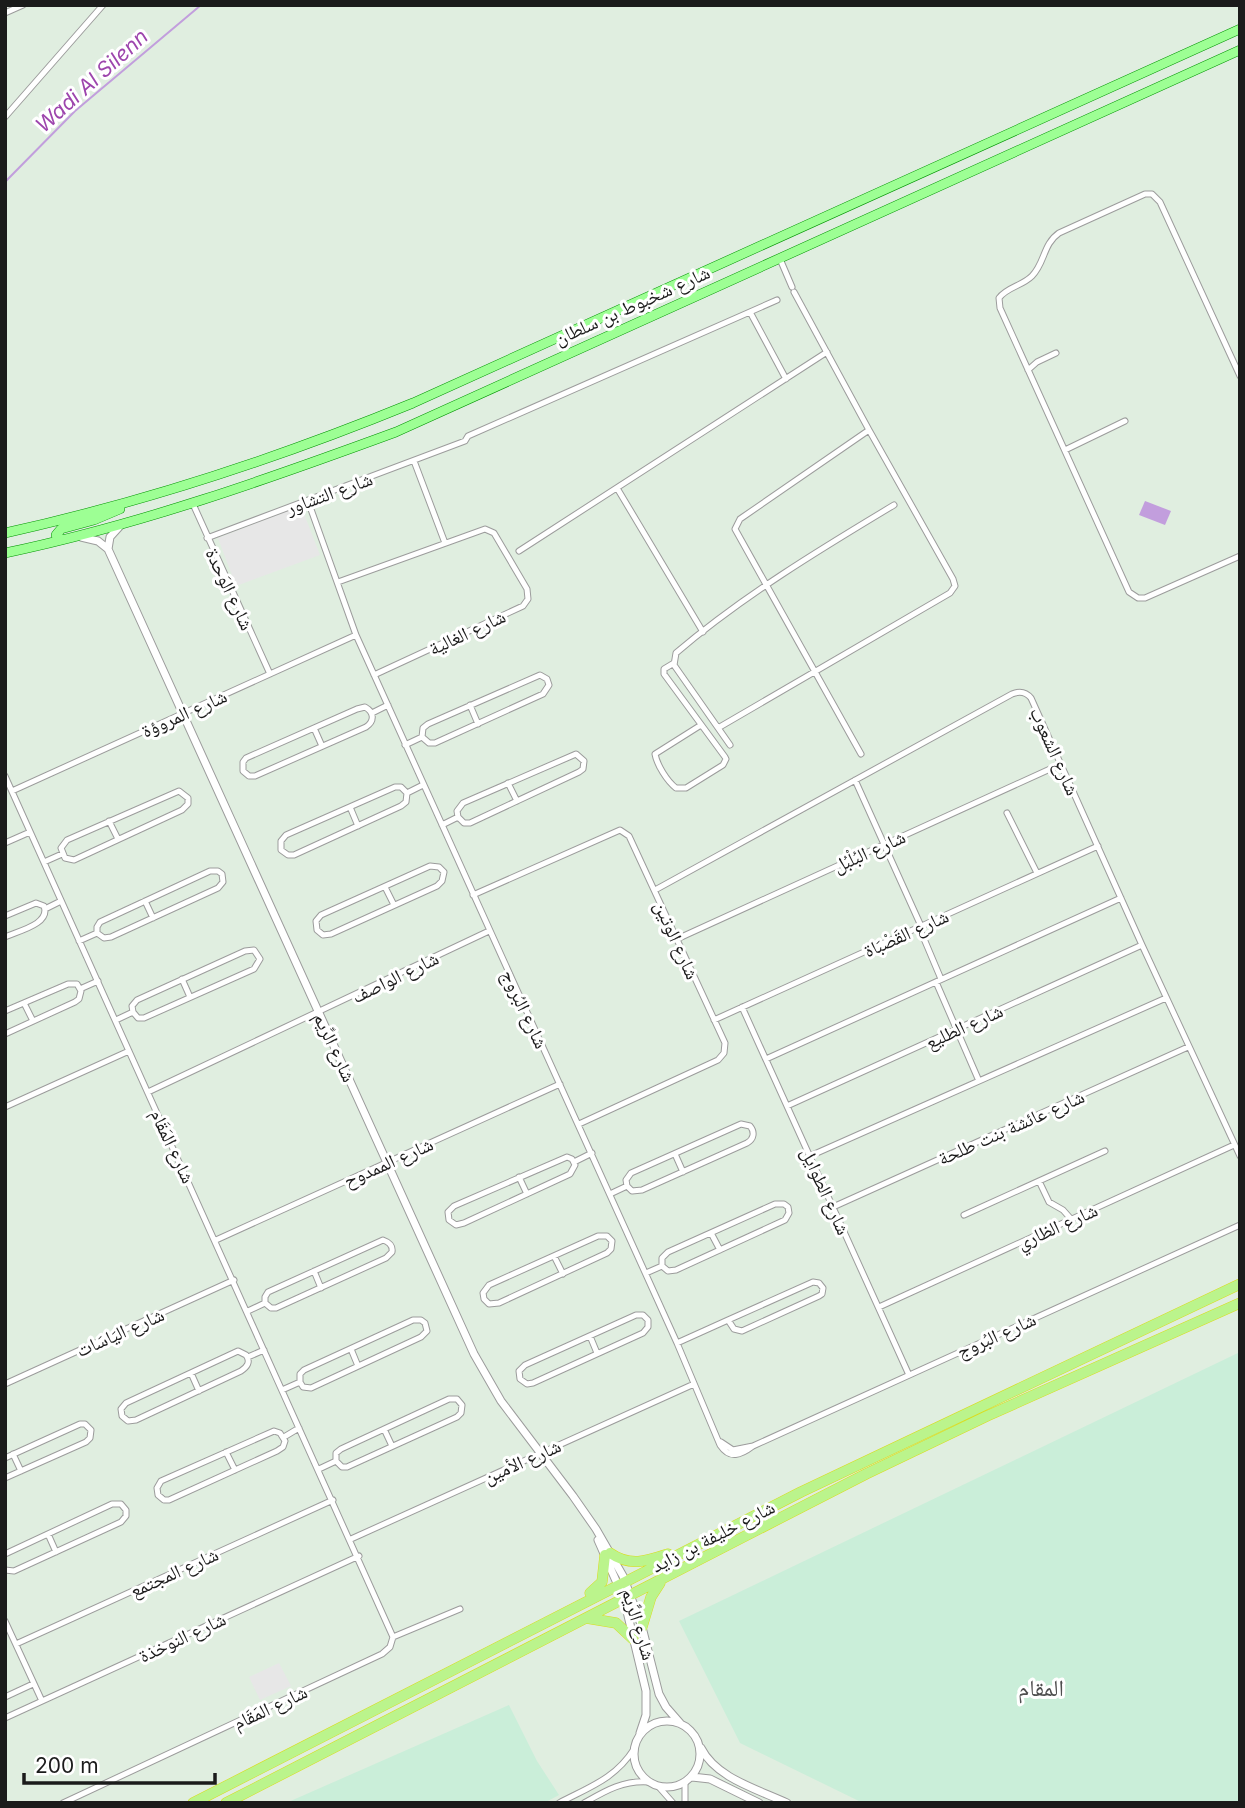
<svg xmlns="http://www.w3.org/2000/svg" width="1245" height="1808" viewBox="0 0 1245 1808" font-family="Inter,'Noto Naskh Arabic',sans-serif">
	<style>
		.farmland { fill: #caeed9 }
		.parking { fill: #e7e7e7 }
		.water { fill: #c29edd }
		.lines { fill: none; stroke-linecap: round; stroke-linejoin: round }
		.stream { stroke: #c29edd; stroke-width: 2 }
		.minor-casing { stroke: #9c9c9c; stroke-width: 7 }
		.tertiary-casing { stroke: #9c9c9c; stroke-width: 9 }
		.primary-casing { stroke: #009302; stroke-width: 10 }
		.trunk-casing { stroke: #dbdc1d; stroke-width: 11 }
		.minor { stroke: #fff; stroke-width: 5 }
		.tertiary { stroke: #fff; stroke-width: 7 }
		.primary { stroke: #9dff94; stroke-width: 9 }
		.trunk { stroke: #bbf48c; stroke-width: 10 }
		.labels { text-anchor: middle; stroke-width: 6; stroke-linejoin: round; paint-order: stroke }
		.street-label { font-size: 19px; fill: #1b1b1b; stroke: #fff }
		.water-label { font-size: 21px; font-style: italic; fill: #9d45ad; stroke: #fff }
		.quarter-label { font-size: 23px; fill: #4e4e4e; stroke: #fff }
	</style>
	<rect width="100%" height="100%" fill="#e0eee0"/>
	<path class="farmland" d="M 1240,1352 L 1240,1803 L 863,1803 L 740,1743 L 679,1621 Z
		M 509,1705 L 537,1761 L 559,1795 L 544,1803 L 286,1803 Z"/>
	<path class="parking" d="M 301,506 L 320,555 L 236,586 L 218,538 Z
		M 279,1663 L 291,1686 L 260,1700 L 249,1677 Z"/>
	<path class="water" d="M 1145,501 L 1171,511 L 1165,525 L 1139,515 Z"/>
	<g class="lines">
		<path class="stream" d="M 5,182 L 75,111 L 201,5"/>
		<defs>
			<path id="minor" d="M 5,13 L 23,5
				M 5,117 L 103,5
				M 780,259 L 792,287
				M 750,312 L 786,379
				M 1028,370 L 1037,362 L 1056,353
				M 1240,376 L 1160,202 L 1152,194 L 1145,194 L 1059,233 C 1043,244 1045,263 1032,276 C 1022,286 1007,287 999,298 L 1000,308 L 1129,592 L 1138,598 L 1145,598 L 1240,556
				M 1065,450 L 1125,421
				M 414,461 L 445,543
				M 617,488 L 703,632
				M 308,501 L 356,635 L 677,1343 L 720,1445 C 730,1460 741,1455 753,1446
				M 193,504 L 270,674
				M 207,538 L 465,441 L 468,436 L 777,300
				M 519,551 L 827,352
				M 338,582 L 485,529 L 494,533 L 527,589 L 528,599 L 523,606 L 374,675
				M 674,663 L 664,669 L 664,674 L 725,757 L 726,759 L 723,765 L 686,788 L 676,788 C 667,781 657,765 655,754 L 701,725
				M 540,675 L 547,679 L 549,685 L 543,694 L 435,743 L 429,743 L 422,737 L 423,728 L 428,724 Z
				M 470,705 L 478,724
				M 365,707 C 374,712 375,721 366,727 L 255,776 L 249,776 L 243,771 L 243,762 L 246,758 L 357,709 Z
				M 372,713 L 388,705
				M 314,728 L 322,746
				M 718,728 L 950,593 L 955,586 L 953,579 L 869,430 L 794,292
				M 405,745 L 422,737
				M 730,745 L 674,665 L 676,653 C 743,596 819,550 894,505
				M 576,754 L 584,761 L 583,769 L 579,772 L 470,823 L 464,823 L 458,817 L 457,811 L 463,803 Z
				M 861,754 L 735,529 L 740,519 L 869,430
				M 5,776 L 393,1637 L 390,1647 L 382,1654 L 63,1803
				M 855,780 L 921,926
				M 508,783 L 517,801
				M 395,787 L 401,787 L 407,793 L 406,802 L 401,806 L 294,855 L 288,855 L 281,850 L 281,841 L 286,835 Z
				M 12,791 L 356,635
				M 179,791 L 188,798 L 188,804 L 182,810 L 74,860 L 65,858 L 61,848 L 67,840 Z
				M 407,793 L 423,785
				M 350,807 L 358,826
				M 1007,813 L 1037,873
				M 109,821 L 118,839
				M 442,825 L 458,817
				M 5,843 L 30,832
				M 44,862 L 62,854
				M 430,866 L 439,867 L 444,872 L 442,881 L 437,886 L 331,934 L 323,935 L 317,930 L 316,921 L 321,915 Z
				M 210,871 L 218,871 L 222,874 L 223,882 L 218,888 L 111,937 L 104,938 L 97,933 L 97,927 L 100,922 Z
				M 385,887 L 394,905
				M 655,890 L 1012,694 C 1019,691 1026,692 1031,698 L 1142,945 L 1240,1156
				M 473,895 L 620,830 L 629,836 L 725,1043 L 724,1053 L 718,1060 L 579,1124
				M 145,901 L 153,918
				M 45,909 L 61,901
				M 5,916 L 36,903 L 44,906 C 51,924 18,931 5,937
				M 919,927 L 941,979
				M 677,939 L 1061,764
				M 79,941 L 97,933
				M 254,950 L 260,959 L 254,969 L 144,1018 L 138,1018 L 133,1012 L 132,1006 L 137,1000 L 245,951 Z
				M 182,979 L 190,997
				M 936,982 L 979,1081
				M 80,989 L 98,981
				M 24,1003 L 33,1021
				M 742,1007 L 909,1375
				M 5,1011 L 68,984 L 77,984 L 81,991 L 79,999 L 75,1002 L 5,1034
				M 116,1020 L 133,1012
				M 714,1020 L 1098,846
				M 766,1059 L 1121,898
				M 148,1092 L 489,931
				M 787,1106 L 1142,945
				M 5,1107 L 129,1051
				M 741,1124 L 750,1126 C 755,1132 754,1139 747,1143 L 642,1190 L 632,1191 L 627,1186 L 626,1180 L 631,1173 Z
				M 675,1154 L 683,1172
				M 810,1156 L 1166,998
				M 567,1157 L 572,1159 L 575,1165 L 570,1174 L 464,1223 L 456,1225 L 449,1220 L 448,1212 L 454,1206 Z
				M 574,1162 L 592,1153
				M 519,1177 L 527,1194
				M 1039,1181 L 1049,1202 L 1063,1210 L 1071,1219
				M 610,1194 L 627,1186
				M 775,1204 L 784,1204 L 788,1207 L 789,1213 L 785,1220 L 676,1270 L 668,1271 L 662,1266 L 662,1258 L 668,1252 Z
				M 833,1207 L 1188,1047
				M 964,1215 L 1105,1151
				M 711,1233 L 720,1250
				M 598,1236 L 607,1236 L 612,1241 L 611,1249 L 607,1253 L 499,1303 L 489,1304 L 484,1299 L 483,1293 L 489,1285 Z
				M 216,1240 L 560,1084
				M 383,1240 C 389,1242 393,1246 392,1252 L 386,1258 L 276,1308 L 271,1308 L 265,1303 L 265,1297 L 268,1292 Z
				M 554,1256 L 563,1274
				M 314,1271 L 321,1288
				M 646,1273 L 662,1266
				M 813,1282 L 819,1283 L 823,1288 L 822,1294 L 819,1296 L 742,1331 L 734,1329 L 728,1320 Z
				M 879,1307 L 1234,1145
				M 248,1311 L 265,1303
				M 636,1315 L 643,1315 L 648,1320 L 648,1327 L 643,1333 L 533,1383 L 527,1384 L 520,1379 L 519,1371 L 525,1365 Z
				M 413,1320 L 421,1320 L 425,1323 L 427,1331 L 421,1337 L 311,1388 L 303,1387 L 300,1382 L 300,1374 L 304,1370 Z
				M 590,1336 L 597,1353
				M 677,1343 L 728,1320
				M 351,1349 L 358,1366
				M 238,1351 L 246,1355 C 251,1362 247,1367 241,1371 L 136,1420 L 128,1421 L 122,1416 L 121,1409 L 126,1403 Z
				M 248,1357 L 264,1350
				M 191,1373 L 199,1391
				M 5,1384 L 234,1280
				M 282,1390 L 300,1382
				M 449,1399 L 457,1399 L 462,1405 L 461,1413 L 457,1417 L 347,1467 L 342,1467 L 336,1461 L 336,1453 L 341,1449 Z
				M 384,1429 L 392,1446
				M 274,1431 L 280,1433 L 285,1441 L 283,1447 L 277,1451 L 169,1500 L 164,1500 L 158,1495 L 157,1488 L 161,1481 Z
				M 284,1437 L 299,1428
				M 721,1442 L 733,1450 L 753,1446 L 1240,1225
				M 226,1452 L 235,1470
				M 13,1454 L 21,1471
				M 5,1458 L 80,1424 L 85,1424 L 91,1430 L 90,1438 L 86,1442 L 5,1478
				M 319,1469 L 336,1461
				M 48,1534 L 56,1552
				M 351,1539 L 694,1384
				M 5,1554 L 112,1504 L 121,1504 L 126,1510 L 126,1516 L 121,1522 L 14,1571 L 5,1570
				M 5,1621 L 42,1701
				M 393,1637 L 460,1609
				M 16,1644 L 333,1500
				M 5,1697 L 33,1684
				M 5,1718 L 359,1556
				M 685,1782 L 685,1803
				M 658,1786 L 673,1803
				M 559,1803 C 589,1787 615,1779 634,1749
				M 584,1803 C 605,1791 623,1780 649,1782"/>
			<path id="tertiary" d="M 81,537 L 98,541 L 108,549 L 474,1354 L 501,1401 L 573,1496 L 596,1529 L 623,1576 L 642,1627 L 659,1694 L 666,1707 L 680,1723
				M 108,549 L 110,537 L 120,526
				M 598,1540 L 624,1599 L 646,1691 L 646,1715 L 640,1733
				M634 1754a33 33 0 1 1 66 0a33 33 0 1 1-66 0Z
				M 701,1748 C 716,1778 757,1789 787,1803
				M 692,1777 L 710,1779 L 759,1803"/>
			<path id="primary" d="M 5,533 C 145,502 281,457 413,403 L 1240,29
				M 62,540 L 56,535 L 61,529 L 94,520 L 120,509
				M 5,553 C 139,525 268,479 396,432 L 1240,50"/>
			<path id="trunk" d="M 610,1553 C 630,1567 647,1561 668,1554
				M 590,1593 L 602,1582 L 605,1555
				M 586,1618 L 616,1623 L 633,1639
				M 642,1627 L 651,1597 L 660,1583
				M 193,1803 L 801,1492 L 1240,1284
				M 226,1803 L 866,1474 L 987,1416 L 1240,1303"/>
		</defs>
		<use href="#minor" class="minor-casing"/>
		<use href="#tertiary" class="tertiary-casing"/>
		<use href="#primary" class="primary-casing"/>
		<use href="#trunk" class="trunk-casing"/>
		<use href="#minor" class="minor"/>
		<use href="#tertiary" class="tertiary"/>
		<use href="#primary" class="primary"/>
		<use href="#trunk" class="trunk"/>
	</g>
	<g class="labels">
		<g class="street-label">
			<text transform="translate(632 305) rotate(-24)" y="7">شارع شخبوط بن سلطان</text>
			<text transform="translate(329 493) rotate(-20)" y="7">شارع التشاور</text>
			<text transform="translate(230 589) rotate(65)" y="7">شارع الوَحدة</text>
			<text transform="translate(467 632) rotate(-25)" y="7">شارع الغالية</text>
			<text transform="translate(184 713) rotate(-24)" y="7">شارع المروؤة</text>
			<text transform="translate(1055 751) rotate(66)" y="7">شارع الشعوب</text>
			<text transform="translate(869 851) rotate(-24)" y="7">شارع البُلْبُل</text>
			<text transform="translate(906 933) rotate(-24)" y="7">شارع القَصْبَاة</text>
			<text transform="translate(677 940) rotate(66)" y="7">شارع الوتين</text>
			<text transform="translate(395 977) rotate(-26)" y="7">شارع الواصف</text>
			<text transform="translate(525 1009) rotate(65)" y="7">شارع البُروج</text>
			<text transform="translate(964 1026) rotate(-24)" y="7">شارع الطليع</text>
			<text transform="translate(335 1047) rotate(65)" y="7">شارع الرِّيم</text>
			<text transform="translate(1011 1127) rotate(-24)" y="7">شارع عائشة بنت طلحة</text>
			<text transform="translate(173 1146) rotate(65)" y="7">شارع المَقَام</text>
			<text transform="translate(388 1162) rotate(-24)" y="7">شارع الممدوح</text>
			<text transform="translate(826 1191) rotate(66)" y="7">شارع الطوايل</text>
			<text transform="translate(1057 1226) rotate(-24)" y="7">شارع الظاري</text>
			<text transform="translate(120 1332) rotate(-24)" y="7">شارع اليَاسَات</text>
			<text transform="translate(996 1335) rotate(-24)" y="7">شارع البُروج</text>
			<text transform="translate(522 1461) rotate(-24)" y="7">شارع الأمين</text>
			<text transform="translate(713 1536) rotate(-27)" y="7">شارع خليفة بن زايد</text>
			<text transform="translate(174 1572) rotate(-24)" y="7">شارع المجتمع</text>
			<text transform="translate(639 1624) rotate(73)" y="7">شارع الرِّيم</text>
			<text transform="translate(182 1637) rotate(-25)" y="7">شارع النوخذة</text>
			<text transform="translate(270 1707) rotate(-25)" y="7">شارع المَقَام</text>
		</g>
		<g class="water-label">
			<text transform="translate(92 81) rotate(-42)" y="7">Wadi Al Silenn</text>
		</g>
		<g class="quarter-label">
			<text x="1041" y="1696">المقام</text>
		</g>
	</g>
	<rect width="1245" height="1808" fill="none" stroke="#1b1b1b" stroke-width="14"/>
	<path d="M24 1773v10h191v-10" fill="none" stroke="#1b1b1b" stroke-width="3.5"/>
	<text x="35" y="1773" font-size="21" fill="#1b1b1b" stroke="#ffffff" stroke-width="5" paint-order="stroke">200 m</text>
</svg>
